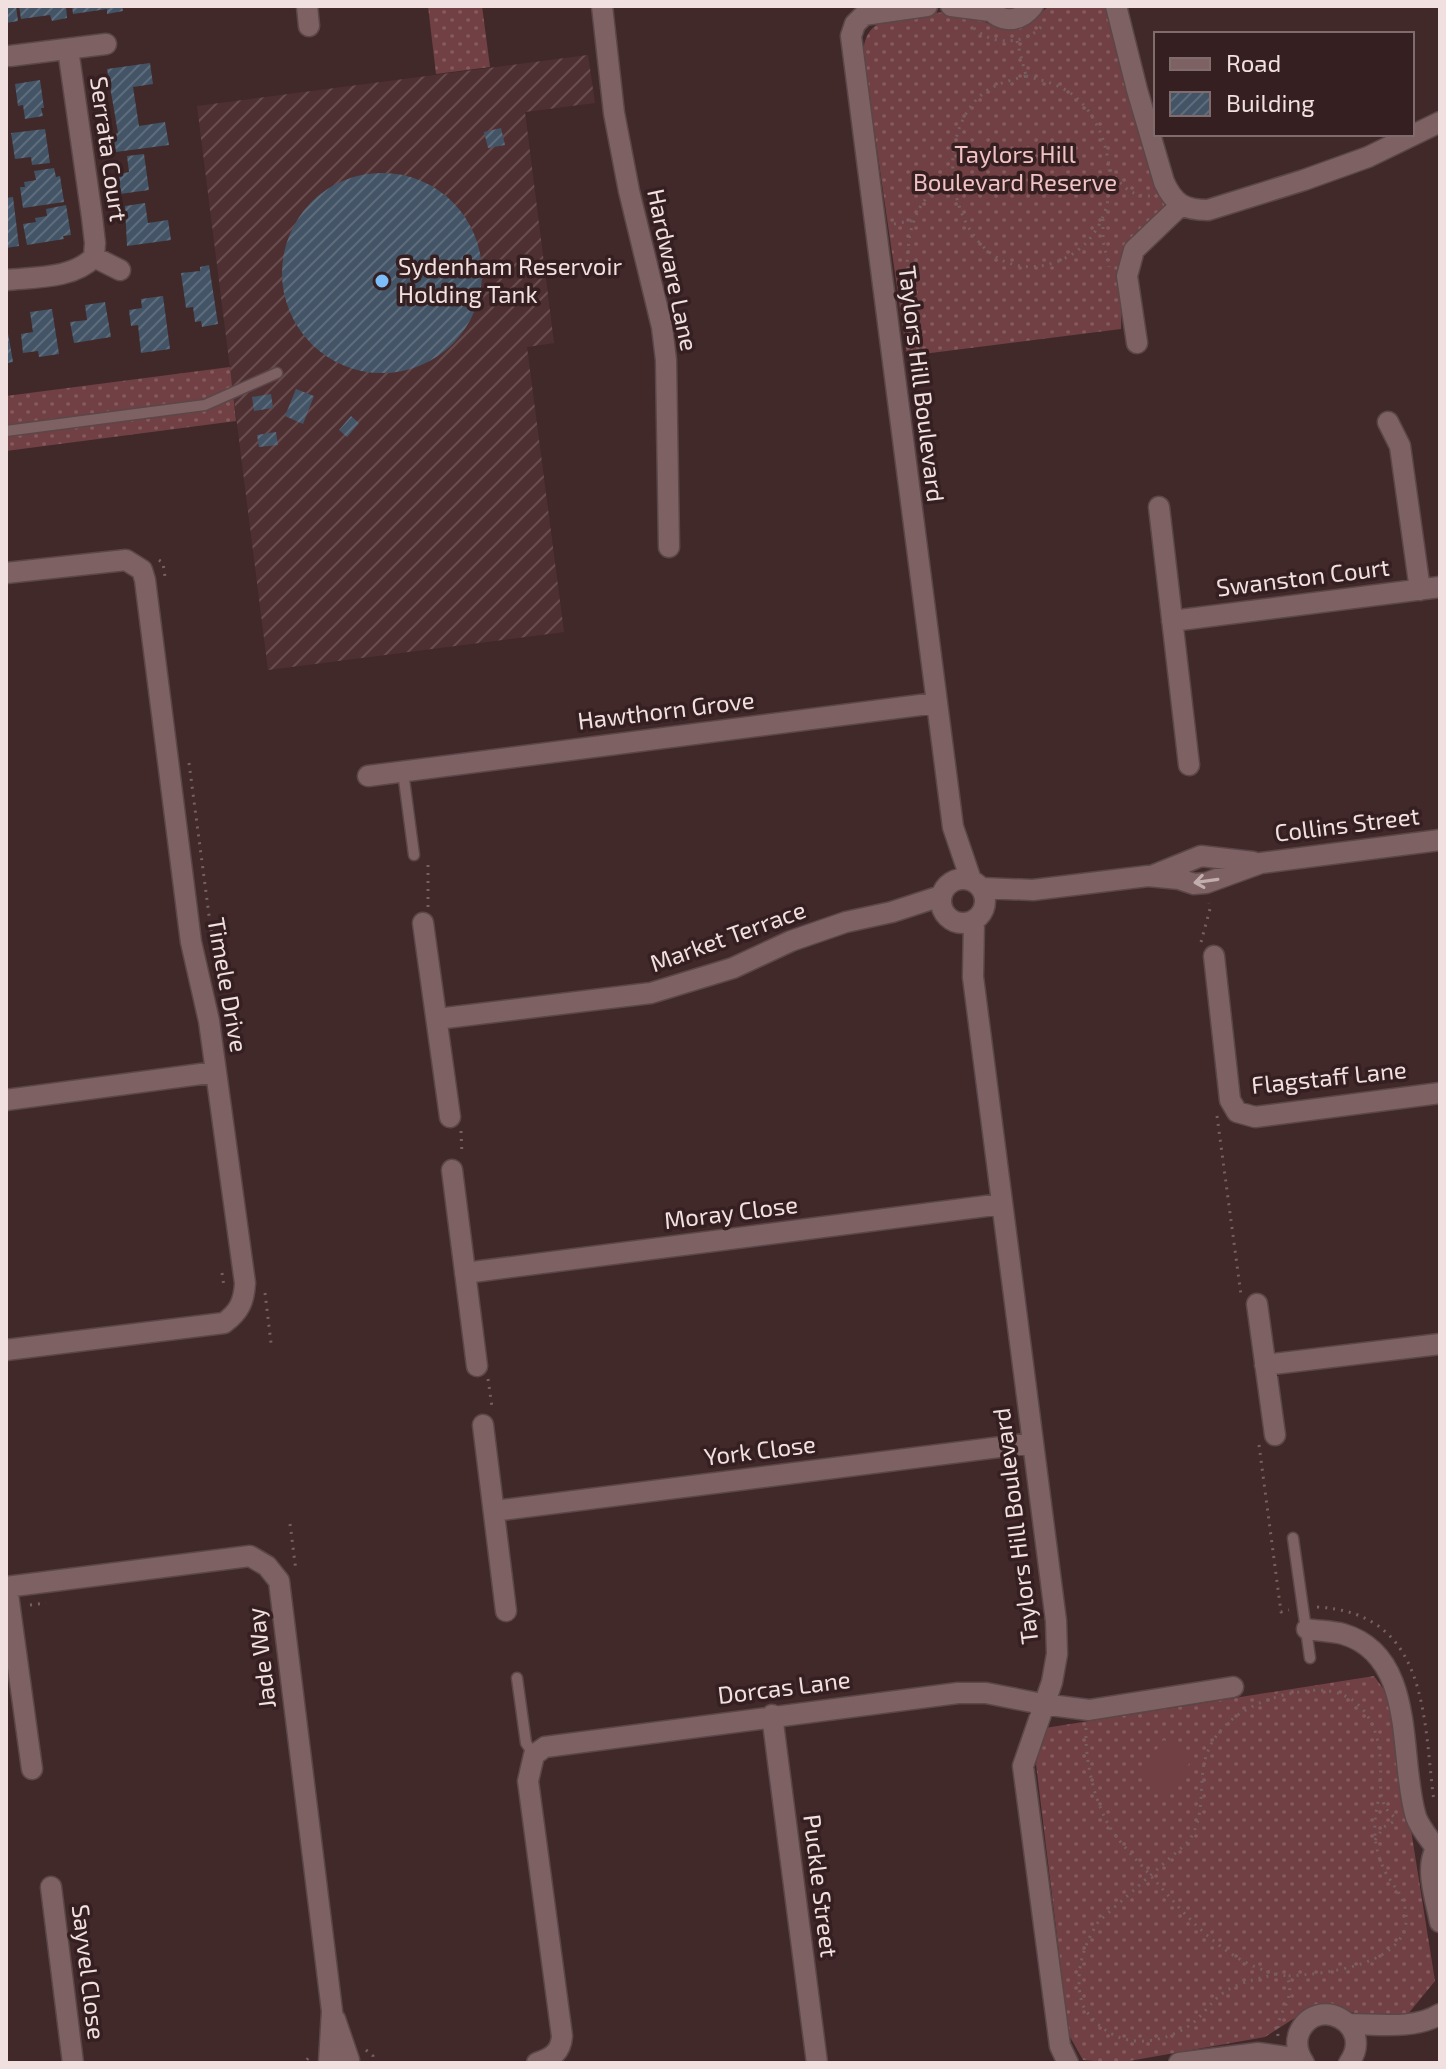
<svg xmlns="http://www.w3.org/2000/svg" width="1446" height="2069" viewBox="0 0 1446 2069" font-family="'Exo 2',sans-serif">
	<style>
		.industrial { fill: url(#industrial-furrows) }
		.grass { fill: url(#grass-dots) }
		.pitch { fill: #714044 }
		.building { fill: url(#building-hatch) }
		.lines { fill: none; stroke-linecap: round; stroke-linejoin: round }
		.lane-casing { stroke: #5b4748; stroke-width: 13 }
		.street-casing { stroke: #5b4748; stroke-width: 23 }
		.path { stroke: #766061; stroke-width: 3; stroke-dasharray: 2 6; stroke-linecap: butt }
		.lane { stroke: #7e6163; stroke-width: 10 }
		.street { stroke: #7e6163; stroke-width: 20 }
		.oneway { stroke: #c2adae }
		.poi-dot { fill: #7cbef9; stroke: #361f21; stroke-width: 3 }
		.labels { text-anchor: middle; stroke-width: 7; stroke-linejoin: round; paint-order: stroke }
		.street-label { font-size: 24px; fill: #f0e0e0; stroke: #361f21 }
		.park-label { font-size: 24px; fill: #f1c2c4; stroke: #361f21 }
		.poi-label { font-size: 24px; fill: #f0e0e0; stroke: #361f21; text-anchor: start }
	</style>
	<defs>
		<pattern id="industrial-furrows" width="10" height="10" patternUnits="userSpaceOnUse" patternTransform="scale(2)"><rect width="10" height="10" fill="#4f3032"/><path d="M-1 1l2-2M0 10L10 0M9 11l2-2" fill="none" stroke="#694e4f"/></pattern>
		<pattern id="grass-dots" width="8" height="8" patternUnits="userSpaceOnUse" patternTransform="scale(2)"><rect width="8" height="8" fill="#714044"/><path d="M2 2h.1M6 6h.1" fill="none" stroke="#865b5f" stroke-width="1.8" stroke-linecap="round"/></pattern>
		<pattern id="building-hatch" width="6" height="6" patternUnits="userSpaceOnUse" patternTransform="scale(2)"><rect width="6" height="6" fill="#425466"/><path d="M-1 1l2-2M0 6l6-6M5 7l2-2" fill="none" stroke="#5e6c7c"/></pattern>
	</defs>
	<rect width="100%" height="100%" fill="#41292a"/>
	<path class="industrial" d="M 588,55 L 595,103 L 525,112 L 554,343 L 527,347 L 564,632 L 268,670 L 197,106 Z"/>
	<path class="grass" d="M 428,6 L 482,6 L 490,67 L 436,74 Z
		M 1049,6 L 1110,6 L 1165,207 L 1122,272 L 1121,329 L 907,356 L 864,60 C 862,44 866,30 881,22 C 900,16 930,11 950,13 C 1003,18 997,50 1049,6 Z
		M 230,367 L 236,421 L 6,451 L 6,396 Z
		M 1374,1676 L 1390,1698 L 1435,1981 L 1408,2014 L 1369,2018 L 1331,2005 L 1309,2009 L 1265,2037 L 1118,2063 L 1083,2060 L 1069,2035 L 1036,1764 L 1045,1728 Z"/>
	<path class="pitch" d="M 1164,1740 L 1192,1760 L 1167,1793 L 1139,1773 Z"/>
	<path class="building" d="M 6,6 L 16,6 L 18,21 L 6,23 Z
		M 19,6 L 66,6 L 67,18 L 52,21 L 50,15 L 21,19 Z
		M 72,6 L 122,6 L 123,11 L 107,14 L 107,9 L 73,14 Z
		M 150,63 L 153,84 L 133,87 L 139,126 L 165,122 L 169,145 L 116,152 L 113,134 L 118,133 L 107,69 Z
		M 40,80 L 44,108 L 41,108 L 43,116 L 25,119 L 23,105 L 18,106 L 15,84 Z
		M 501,128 L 505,145 L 488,148 L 484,132 Z
		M 45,129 L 50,163 L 32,165 L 31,157 L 15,159 L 11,133 Z
		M 144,154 L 149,190 L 120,194 L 119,174 L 129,172 L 127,156 Z
		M 54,168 L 56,177 L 60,176 L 64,202 L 23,208 L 20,187 L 25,187 L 24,182 L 36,180 L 34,171 Z
		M282 273a100 100 0 1 1 200 0a100 100 0 1 1-200 0Z
		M 13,197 L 19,246 L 6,248 L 6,198 Z
		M 145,203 L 148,223 L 168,220 L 171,240 L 127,246 L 125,206 Z
		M 66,205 L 71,235 L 63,236 L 64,239 L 27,245 L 23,224 L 36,222 L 35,218 L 47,216 L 46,209 Z
		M 209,265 L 218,324 L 202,327 L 201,321 L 195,322 L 193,307 L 186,308 L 181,273 L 200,271 L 200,267 Z
		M 163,296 L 170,349 L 141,353 L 138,325 L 131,326 L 129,310 L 142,308 L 141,299 Z
		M 105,302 L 111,337 L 74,343 L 70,322 L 87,320 L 85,305 Z
		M 52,309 L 59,354 L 39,357 L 38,351 L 23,353 L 21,334 L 33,332 L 30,312 Z
		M 6,321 L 13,362 L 6,363 Z
		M 296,389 L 314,396 L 303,424 L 285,416 Z
		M 271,394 L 273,408 L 254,411 L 252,397 Z
		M 351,416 L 359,423 L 347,437 L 339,430 Z
		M 276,432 L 278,445 L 259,447 L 257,435 Z"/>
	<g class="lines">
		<defs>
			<path id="lane" d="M 6,431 L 205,405 L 277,373
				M 403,772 L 414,855
				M 1293,1538 L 1310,1658
				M 517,1678 L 526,1743 L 534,1755"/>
			<path id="street" d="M 307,6 L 309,26
				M 602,6 L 614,113 L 629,191 L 662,327 L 666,360 L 669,547
				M 927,6 L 864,15 L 855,24 L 851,36 L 953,827 L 971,880
				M 951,6 L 990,11
				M 987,6 C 1000,24 1020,23 1033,6
				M 1116,6 L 1137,90 L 1164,182 C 1174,204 1184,210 1208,210 L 1304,180 L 1368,157 L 1440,122
				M 68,49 L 92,217 L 95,243 L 94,257
				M 10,56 L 106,44
				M 6,280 C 35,277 73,279 94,257 L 120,270
				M 1137,343 L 1127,276 L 1134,250 L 1180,206
				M 1388,422 L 1400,446 L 1420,590
				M 1159,507 L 1189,765
				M 6,573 L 126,560 L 142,570 L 145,580 L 191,942 L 209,1021 L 245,1283 C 244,1302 239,1312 224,1323 L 6,1350
				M 1172,621 L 1440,587
				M 368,776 L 936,703
				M 1154,875 L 1201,856 L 1253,862
				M941 901a22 22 0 1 1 44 0a22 22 0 1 1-44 0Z
				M 981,888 L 1033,890 L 1148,876 L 1179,879 L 1194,884 L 1206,883 L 1261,863 L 1440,840
				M 974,920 L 973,977 L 1056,1621 L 1057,1654 L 1052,1682 L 1023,1766 L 1060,2046 L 1068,2063
				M 423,923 L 450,1117
				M 1214,956 L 1230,1100 L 1237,1112 L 1255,1117 L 1440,1093
				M 437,1019 L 651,993 L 733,968 L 791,941 L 846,922 L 892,912 L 941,896
				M 6,1100 L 216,1072
				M 452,1170 L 477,1366
				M 465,1273 L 1002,1204
				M 1257,1304 L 1275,1435
				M 1265,1365 L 1440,1344
				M 483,1425 L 506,1611
				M 494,1511 L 1032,1443
				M 6,1587 L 250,1556 L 267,1566 L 279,1581 L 332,2011 L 329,2062
				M 7,1587 L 32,1769
				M 1307,1629 C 1318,1631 1332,1631 1343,1634 C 1418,1656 1398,1759 1416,1817 C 1420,1828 1429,1838 1436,1848
				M 772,1715 L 817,2063
				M 1440,1844 C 1422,1862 1436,1900 1440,1922
				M 51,1887 L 73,2063
				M 335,2019 L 349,2060
				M 1349,2024 C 1377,2024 1415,2030 1440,2014
				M 537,2063 C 552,2058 561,2052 562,2036 L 528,1781 L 534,1755 L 545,1747 L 958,1693 L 986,1693 L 1042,1704 L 1089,1710 L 1233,1687
				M 1179,2063 L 1258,2053 L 1301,2059
				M 1304,2063 C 1298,2054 1295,2044 1299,2033 C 1316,1993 1376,2024 1349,2063"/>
		</defs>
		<use href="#lane" class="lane-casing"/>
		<use href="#street" class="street-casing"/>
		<path class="path" d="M 974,28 C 992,46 1025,45 1042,26
			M 1017,41 L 1026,76
			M 1026,76 C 1046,81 1065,86 1080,101 C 1108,129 1119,185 1101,221 C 1091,242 1075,256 1053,263 C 961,292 918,143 986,91 C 998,83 1012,80 1026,76 Z
			M 1110,170 C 1121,185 1131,197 1151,196
			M 1103,219 L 1103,241 L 1109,267
			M 894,224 L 914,220
			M 911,351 L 918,350 C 909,292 888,213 951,177
			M 159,560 L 163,563 L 165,577
			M 189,763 L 212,938
			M 428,907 L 428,859
			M 1201,942 L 1210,909 L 1209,903
			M 216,957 L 225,987 L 227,1008
			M 1217,1116 L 1241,1295
			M 461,1131 L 462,1155
			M 222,1273 L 224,1287
			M 265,1293 L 271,1343
			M 488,1379 L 492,1407
			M 1259,1445 L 1281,1612 L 1289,1610
			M 290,1524 L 296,1571
			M 30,1605 L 46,1603
			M 1317,1607 C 1429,1613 1423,1717 1434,1802
			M 1086,1728 C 1085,1760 1093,1796 1108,1824 C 1119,1843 1137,1860 1151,1876 C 1189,1919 1228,1967 1287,1976
			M 1375,1840 L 1384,1827 L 1398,1819
			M 1276,1974 C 1258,1979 1238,1982 1223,1993 C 1209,2003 1199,2022 1182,2030 C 1153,2045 1122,2047 1097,2023 C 1091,2017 1085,2011 1082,2003 C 1074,1974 1083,1945 1099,1921 L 1188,1842 C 1214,1804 1187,1766 1223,1728 C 1241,1708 1272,1696 1299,1692 C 1347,1683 1376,1708 1380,1757 C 1383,1779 1374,1804 1396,1818
			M 1278,2036 C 1275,2010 1297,2003 1287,1976 C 1324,1974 1418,1965 1405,1908 C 1402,1895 1394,1886 1387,1875 C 1373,1850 1372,1825 1379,1798
			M 366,2050 L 373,2056 L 373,2063
			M 300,2063 L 305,2062 L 310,2056"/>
		<use href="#lane" class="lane"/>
		<use href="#street" class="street"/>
	</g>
	<defs><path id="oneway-shaft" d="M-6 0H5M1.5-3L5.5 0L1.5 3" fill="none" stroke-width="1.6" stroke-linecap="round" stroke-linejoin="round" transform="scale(2)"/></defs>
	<use class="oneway" href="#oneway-shaft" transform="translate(1206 881) rotate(172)"/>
	<circle class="poi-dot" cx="382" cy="281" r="8"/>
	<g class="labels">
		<g class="street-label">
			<text transform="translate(108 149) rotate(82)" y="8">Serrata Court</text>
			<text transform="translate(672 270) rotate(78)" y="8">Hardware Lane</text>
			<text transform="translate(921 384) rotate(83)" y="8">Taylors Hill Boulevard</text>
			<text transform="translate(1303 578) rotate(-7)" y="8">Swanston Court</text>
			<text transform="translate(666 711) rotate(-7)" y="8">Hawthorn Grove</text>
			<text transform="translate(1347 825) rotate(-7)" y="8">Collins Street</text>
			<text transform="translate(728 937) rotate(-20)" y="8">Market Terrace</text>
			<text transform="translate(227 985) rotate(80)" y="8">Timele Drive</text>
			<text transform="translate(1329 1078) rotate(-6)" y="8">Flagstaff Lane</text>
			<text transform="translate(731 1213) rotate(-7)" y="8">Moray Close</text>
			<text transform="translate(760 1451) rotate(-7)" y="8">York Close</text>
			<text transform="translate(1016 1526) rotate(-97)" y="8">Taylors Hill Boulevard</text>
			<text transform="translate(262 1658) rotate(-97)" y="8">Jade Way</text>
			<text transform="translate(784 1688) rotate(-7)" y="8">Dorcas Lane</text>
			<text transform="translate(820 1886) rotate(83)" y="8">Puckle Street</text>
			<text transform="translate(88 1972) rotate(83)" y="8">Sayvel Close</text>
		</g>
		<g class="park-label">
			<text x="1015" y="163">Taylors Hill<tspan x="1015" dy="28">Boulevard Reserve</tspan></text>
		</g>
		<g class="poi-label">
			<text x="398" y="275">Sydenham Reservoir<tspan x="398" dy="28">Holding Tank</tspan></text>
		</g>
	</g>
	<rect width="1446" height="2069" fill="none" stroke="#f0e0e0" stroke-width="16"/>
	<rect x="1154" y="32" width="260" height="104" fill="#361f21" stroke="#806c6d" stroke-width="2"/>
	<rect x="1170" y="58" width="40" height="12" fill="#7e6163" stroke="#806c6d" stroke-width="2"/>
	<text x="1226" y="72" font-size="24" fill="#f0e0e0">Road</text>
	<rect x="1170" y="92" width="40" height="24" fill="url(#building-hatch)" stroke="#806c6d" stroke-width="2"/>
	<text x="1226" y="112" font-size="24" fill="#f0e0e0">Building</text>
</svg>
